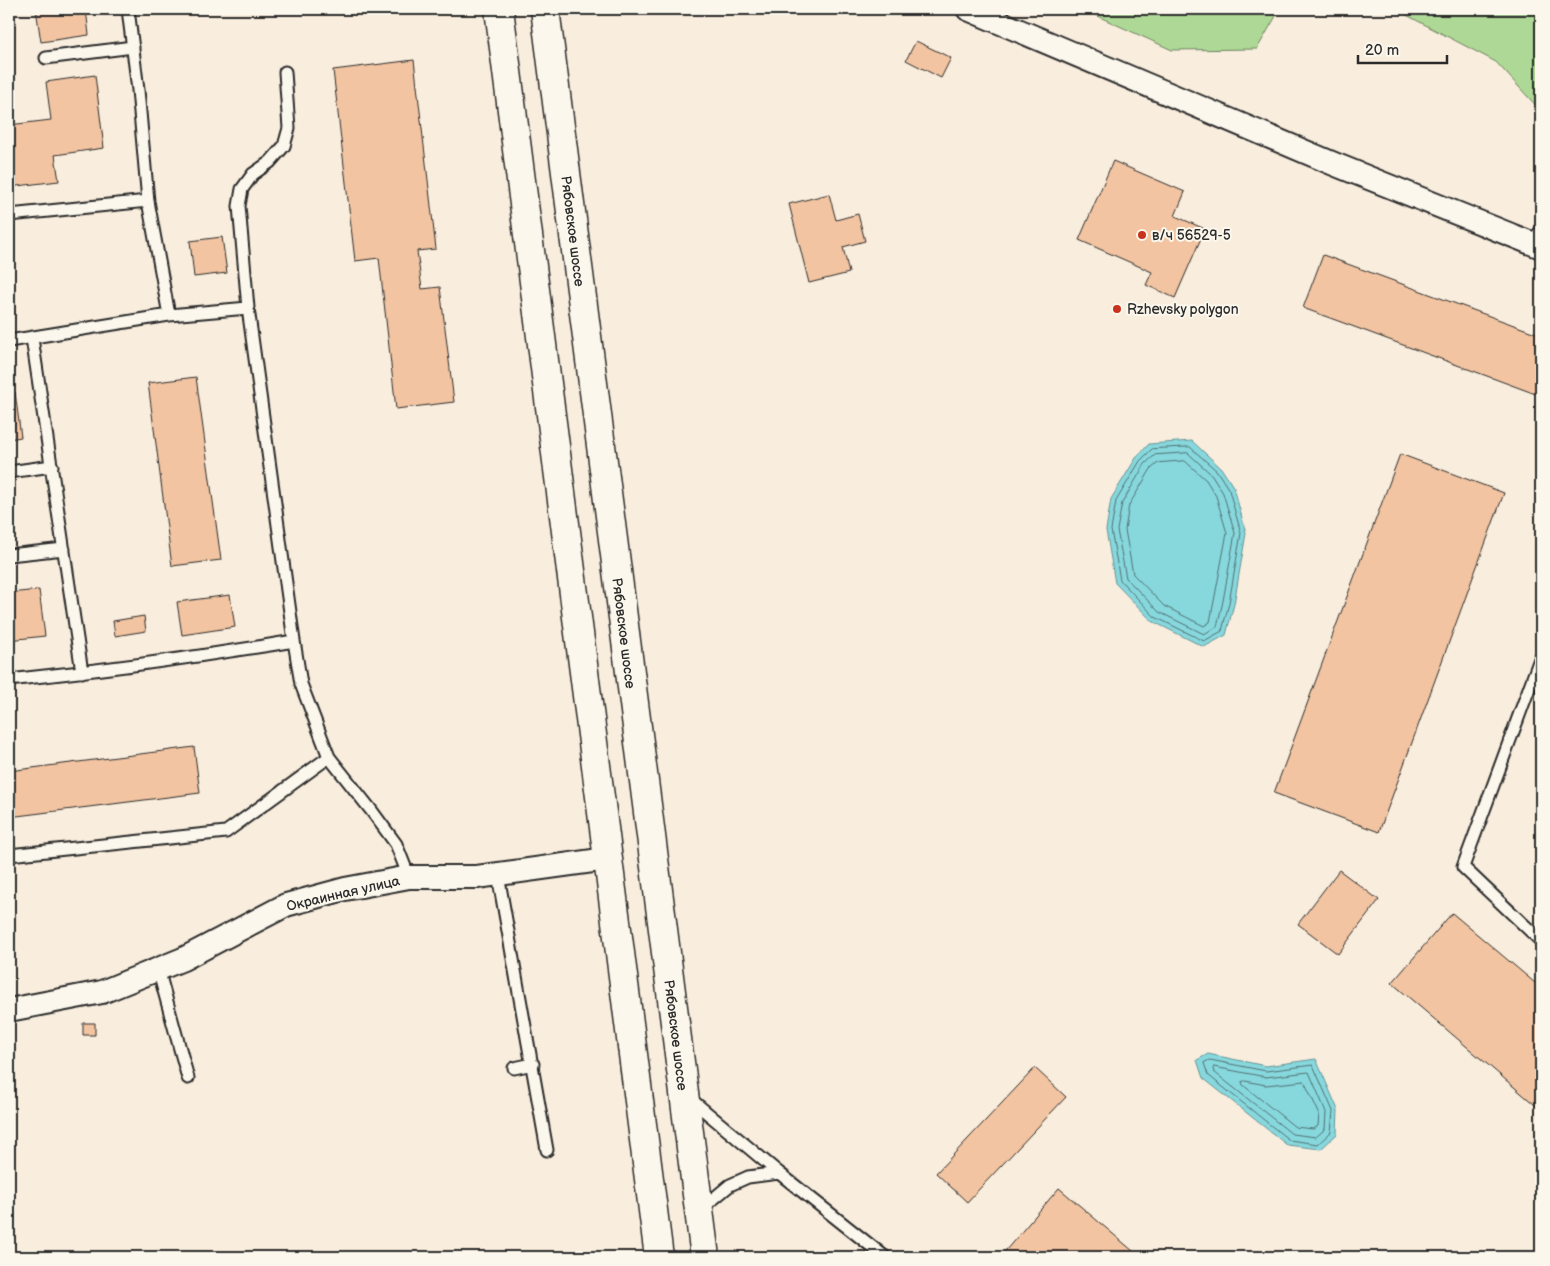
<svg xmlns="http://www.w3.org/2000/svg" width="1550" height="1266" viewBox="0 0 1550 1266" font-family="'Balsamiq Sans',sans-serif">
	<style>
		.green { fill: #aed895; stroke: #6c8260 }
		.water { fill: #87d8dd; stroke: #629396 }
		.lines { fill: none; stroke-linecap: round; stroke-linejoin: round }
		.shore { stroke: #507072; stroke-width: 1 }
		.building { fill: #f2c4a1; stroke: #2b2b2b }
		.lane-casing { stroke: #2b2b2b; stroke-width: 15 }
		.street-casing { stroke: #2b2b2b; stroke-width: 26 }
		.secondary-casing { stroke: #2b2b2b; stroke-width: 31 }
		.lane { stroke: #fbf7ec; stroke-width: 11 }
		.street { stroke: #fbf7ec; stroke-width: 22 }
		.secondary { stroke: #fbf7ec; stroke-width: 28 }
		.poi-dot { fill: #c8321e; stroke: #fbf7ec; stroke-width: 2 }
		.labels { text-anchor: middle; stroke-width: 4; stroke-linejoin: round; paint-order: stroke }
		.street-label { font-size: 14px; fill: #2b2b2b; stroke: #fbf7ec }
		.poi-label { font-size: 14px; fill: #2b2b2b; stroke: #fbf7ec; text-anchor: start }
	</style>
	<rect width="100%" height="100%" fill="#f9eddd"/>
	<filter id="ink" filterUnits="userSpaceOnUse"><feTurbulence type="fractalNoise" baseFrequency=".02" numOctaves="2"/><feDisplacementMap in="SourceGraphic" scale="10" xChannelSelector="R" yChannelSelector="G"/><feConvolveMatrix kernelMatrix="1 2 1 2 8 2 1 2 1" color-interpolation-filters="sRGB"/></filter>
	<g filter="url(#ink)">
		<path class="green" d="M 1082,9 L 1280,9 L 1257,49 L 1172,50 Z
			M 1395,9 L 1541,9 L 1541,111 L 1496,62 Z"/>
		<path class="water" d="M 1192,441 L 1221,468 L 1234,488 L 1246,533 L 1234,604 L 1226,635 L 1204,647 L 1152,621 L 1115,583 L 1106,530 L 1111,499 L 1136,458 L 1149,444 Z
			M 1208,1054 L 1266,1066 L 1316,1059 L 1338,1110 L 1337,1134 L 1321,1149 L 1287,1145 L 1203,1078 L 1197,1060 Z"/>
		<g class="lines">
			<path class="shore" d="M 1190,447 L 1217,471 L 1229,490 L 1241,533 L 1229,603 L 1222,631 L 1204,641 L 1155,617 L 1120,580 L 1111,530 L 1116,501 L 1140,461 L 1152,449 Z
				M 1188,453 L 1212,475 L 1223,493 L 1235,533 L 1223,601 L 1217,627 L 1204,634 L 1159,612 L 1126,578 L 1117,530 L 1122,503 L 1145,464 L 1155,455 Z
				M 1185,461 L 1206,480 L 1216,496 L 1227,533 L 1210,622 L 1204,626 L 1164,606 L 1133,574 L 1125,530 L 1129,505 L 1151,469 L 1158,463 Z
				M 1210,1060 L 1266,1071 L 1313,1065 L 1333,1111 L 1331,1132 L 1318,1144 L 1289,1140 L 1208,1075 L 1204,1063 Z
				M 1214,1067 L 1266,1077 L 1309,1072 L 1326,1112 L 1325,1129 L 1316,1137 L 1292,1134 L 1214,1072 L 1213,1069 Z
				M 1245,1081 L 1266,1085 L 1304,1081 L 1319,1113 L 1318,1126 L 1313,1129 L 1295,1127 L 1243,1085 L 1242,1082 Z"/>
		</g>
		<path class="building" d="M 36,9 L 86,9 L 89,35 L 41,42 Z
			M 916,41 L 951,58 L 941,78 L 906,60 Z
			M 414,60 L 436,249 L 417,251 L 422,289 L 440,287 L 454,402 L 396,409 L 379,258 L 355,261 L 333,70 Z
			M 95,75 L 104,148 L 55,155 L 59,181 L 9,187 L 9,125 L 51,120 L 46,82 Z
			M 1113,161 L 1185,192 L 1175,216 L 1205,229 L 1175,298 L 1146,285 L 1152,272 L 1079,240 Z
			M 829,194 L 836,220 L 858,214 L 865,241 L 843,247 L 849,273 L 809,283 L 789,204 Z
			M 222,237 L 227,273 L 194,277 L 190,241 Z
			M 1323,255 L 1541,335 L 1541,396 L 1303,308 Z
			M 196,377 L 221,560 L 172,566 L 148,383 Z
			M 9,392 L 15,392 L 21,437 L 9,439 Z
			M 1400,454 L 1504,493 L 1379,832 L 1274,793 Z
			M 39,590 L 45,636 L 9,640 L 9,593 Z
			M 230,595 L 235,627 L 182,635 L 177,602 Z
			M 144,616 L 146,631 L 115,636 L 113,621 Z
			M 194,747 L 200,793 L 9,817 L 9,771 Z
			M 1339,870 L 1379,900 L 1338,954 L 1298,924 Z
			M 1452,913 L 1541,988 L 1541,1110 L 1392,983 Z
			M 83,1023 L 95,1023 L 95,1035 L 83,1035 Z
			M 1035,1068 L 1066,1097 L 967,1202 L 936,1173 Z
			M 1059,1188 L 1140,1257 L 1000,1257 Z"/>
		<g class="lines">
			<defs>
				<path id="lane" d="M 128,9 L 138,90 L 148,201 L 169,315 L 248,308 L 294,641 L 301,684 L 329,757 L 371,810 L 396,844 L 409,877
					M 46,58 L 133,47
					M 9,215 L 148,201
					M 1530,243 L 1541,231
					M 248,308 L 239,206 L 242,189 L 253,174 L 270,162 L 284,146 L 289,128 L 285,72
					M 32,338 L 82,672
					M 9,341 L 169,315
					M 9,472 L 52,466
					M 9,555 L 64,549
					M 1541,656 L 1463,867 L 1541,941
					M 9,680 C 104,670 199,657 294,641
					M 9,855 L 226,832 L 329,757
					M 498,875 L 547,1150
					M 158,969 L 188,1078
					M 514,1068 L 533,1064
					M 688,1097 L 779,1173 L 885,1257
					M 700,1210 L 730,1185 L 748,1177 L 779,1173"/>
				<path id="street" d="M 968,9 L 1334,164 L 1541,247
					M 9,1010 L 102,992 L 183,959 L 286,905 L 345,889 L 409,877 L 477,877 L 607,859"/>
				<path id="secondary" d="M 499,9 L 659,1257
					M 545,9 L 705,1257"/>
			</defs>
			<use href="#lane" class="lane-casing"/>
			<use href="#street" class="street-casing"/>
			<use href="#secondary" class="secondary-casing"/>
			<use href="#lane" class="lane"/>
			<use href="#street" class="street"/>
			<use href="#secondary" class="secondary"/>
		</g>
	</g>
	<g class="poi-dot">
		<circle cx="1142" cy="235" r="5"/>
		<circle cx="1117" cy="309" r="5"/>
	</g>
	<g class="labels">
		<g class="street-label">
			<text transform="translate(573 231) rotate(83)" y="5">Рябовское шоссе</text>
			<text transform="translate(624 633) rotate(83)" y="5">Рябовское шоссе</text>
			<text transform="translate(343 893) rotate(-13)" y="5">Окраинная улица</text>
			<text transform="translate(676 1035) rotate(83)" y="5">Рябовское шоссе</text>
		</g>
		<g class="poi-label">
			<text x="1152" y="240">в/ч 56529-5</text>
			<text x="1127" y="314">Rzhevsky polygon</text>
		</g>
	</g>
	<rect width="1550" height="1266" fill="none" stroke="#fbf7ec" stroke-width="30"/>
	<rect x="15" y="15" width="1520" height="1236" fill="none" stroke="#2b2b2b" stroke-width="2" filter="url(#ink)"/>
	<path d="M1358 55v8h89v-8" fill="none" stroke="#2b2b2b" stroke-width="2.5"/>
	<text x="1365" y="55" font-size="15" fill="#2b2b2b" stroke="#fbf7ec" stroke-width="4" paint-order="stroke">20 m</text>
</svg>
